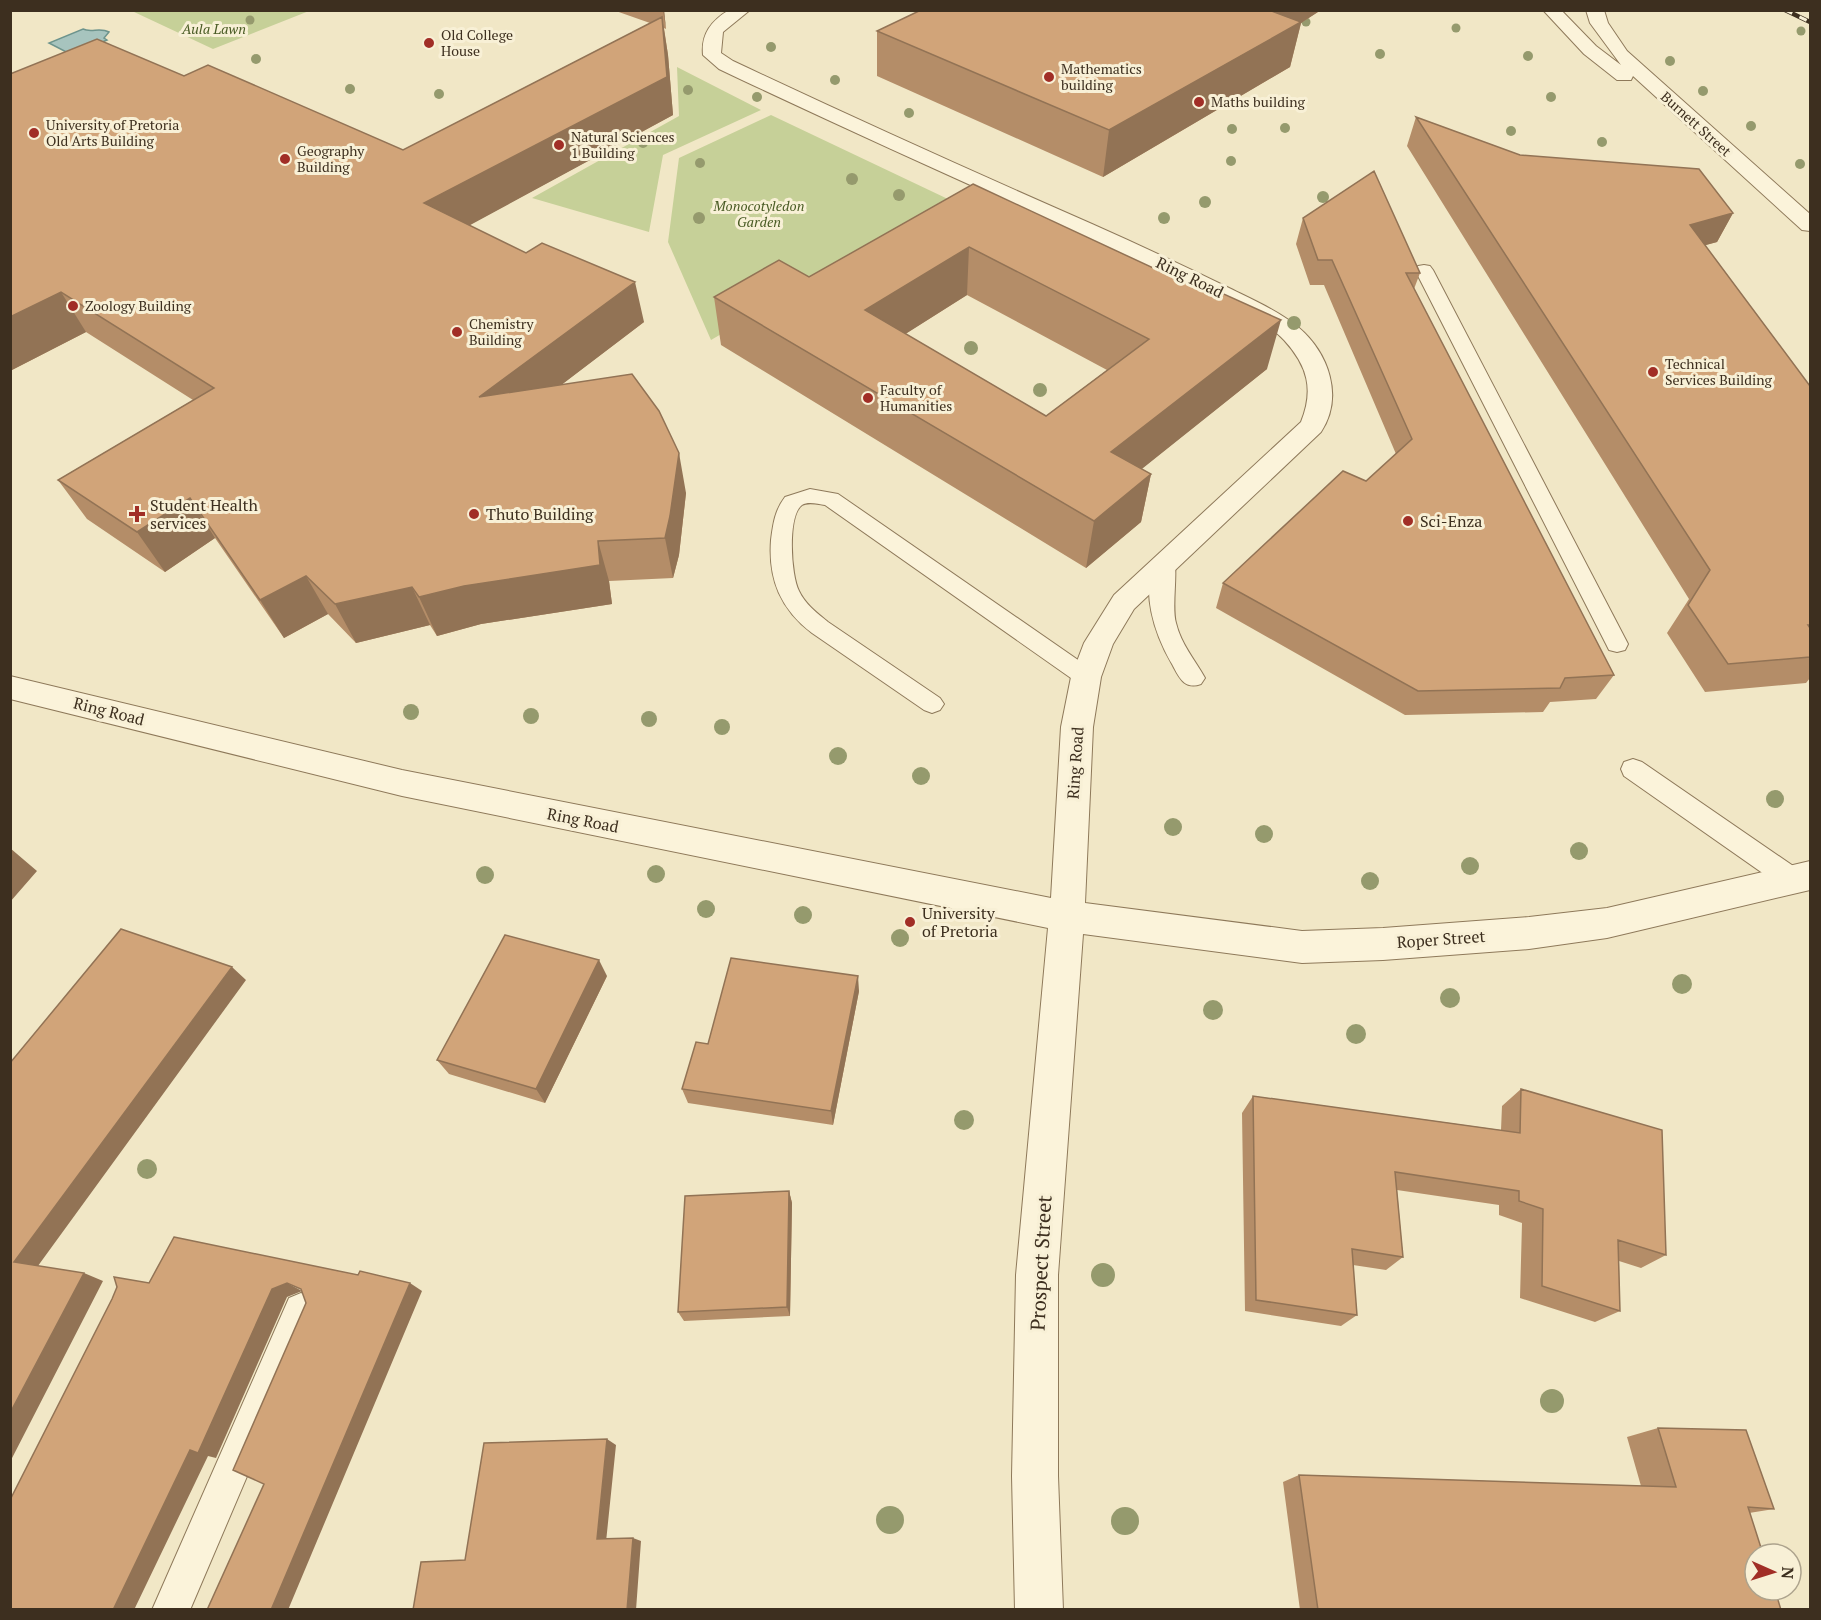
<svg xmlns="http://www.w3.org/2000/svg" width="1821" height="1620" viewBox="0 0 1821 1620" font-family="'PT Serif',serif">
	<style>
		.green { fill: #c6d098 }
		.water { fill: #a7c4be; stroke: #6d948d; stroke-width: 1.5 }
		.lines { fill: none; stroke-linecap: round; stroke-linejoin: round }
		.service-casing { stroke: #8e795a; stroke-width: 2 }
		.minor-casing { stroke: #8e795a; stroke-width: 2 }
		.tertiary-casing { stroke: #8e795a; stroke-width: 2 }
		.service { fill: #fbf3da; fill-rule: evenodd }
		.minor { fill: #fbf3da; fill-rule: evenodd }
		.tertiary { fill: #fbf3da; fill-rule: evenodd }
		.rail-casing { stroke: #3d2f1f; stroke-width: 4.5 }
		.rail { stroke: #f8f0d6; stroke-width: 3; stroke-dasharray: 8; stroke-linecap: butt }
		.tree { fill: #959a6d }
		.wall { fill: #b48d68; fill-rule: evenodd }
		.shaded-wall { fill: #927355 }
		.building { fill: #d1a479; stroke: #927355; stroke-width: 1.5; fill-rule: evenodd }
		.poi-dot { fill: #a12e26; stroke: #f8f0d6; stroke-width: 2 }
		.labels { text-anchor: middle; stroke-width: 6; stroke-linejoin: round; paint-order: stroke }
		.far-park-label { font-size: 14px; font-style: italic; fill: #495b24; stroke: #f8f0d6 }
		.far-poi-label { font-size: 14px; fill: #3d2f1f; stroke: #f8f0d6; text-anchor: start }
		.far-street-label { font-size: 14px; fill: #3d2f1f; stroke: #f8f0d6 }
		.street-label { font-size: 16px; fill: #3d2f1f; stroke: #f8f0d6 }
		.poi-label { font-size: 16px; fill: #3d2f1f; stroke: #f8f0d6; text-anchor: start }
		.near-street-label { font-size: 20px; fill: #3d2f1f; stroke: #f8f0d6 }
	</style>
	<rect width="100%" height="100%" fill="#f1e7c6"/>
	<path class="green" d="M 132,11 L 309,11 L 213,49 Z
		M 677,67 L 761,110 L 663,155 L 649,232 L 532,198 L 679,116 Z
		M 771,115 L 950,200 L 711,340 L 668,242 L 679,158 Z"/>
	<path class="water" d="M 83,29 C 91,33 100,27 109,32 L 104,38 L 107,40 L 72,55 L 49,43 Z"/>
	<g class="lines">
		<defs>
			<path id="service" d="M 1424,265 L 1430,266 L 1433,270 L 1628,644 L 1625,650 L 1617,652 L 1609,650 L 1606,644 L 1415,270 L 1418,266 Z
				M 810,489 L 838,494 L 1094,671 L 1098,677 L 1094,683 L 1086,686 L 1078,683 L 825,505 C 818,504 808,501 802,505 C 787,516 791,576 799,591 C 805,604 817,613 828,622 L 940,698 L 944,704 L 940,710 L 932,713 L 924,710 L 812,633 C 781,609 768,580 771,540 C 773,524 775,510 785,497 Z
				M 1165,555 L 1173,558 C 1179,568 1171,606 1176,623 C 1181,644 1195,660 1205,678 L 1201,684 C 1184,690 1179,677 1172,664 C 1155,635 1139,589 1157,558 Z
				M 1633,759 L 1642,762 L 1802,872 L 1806,880 L 1802,888 L 1793,891 L 1784,888 L 1624,776 L 1621,769 L 1624,762 Z
				M 301,1293 L 313,1298 L 318,1310 L 190,1610 L 152,1610 L 289,1298 Z"/>
			<path id="minor" d="M 729,10 L 750,10 L 723,32 L 721,53 L 733,61 C 852,117 971,171 1092,224 C 1137,244 1182,265 1227,287 C 1251,299 1277,310 1298,327 C 1329,353 1344,397 1321,432 L 1134,609 L 1113,644 L 1101,677 L 1093,727 L 1085,903 L 1302,931 L 1383,928 L 1529,917 L 1607,908 L 1810,861 L 1810,890 L 1607,938 L 1529,949 L 1383,960 L 1302,963 L 1083,934 L 1058,1275 L 1058,1476 L 1063,1610 L 1015,1610 L 1012,1476 L 1016,1275 L 1048,928 L 402,796 L 10,699 L 10,676 L 402,770 L 1051,898 L 1061,727 L 1071,677 L 1084,643 L 1114,595 L 1301,422 C 1314,390 1308,366 1284,340 C 1268,323 1243,313 1222,302 C 1181,282 1141,262 1099,243 C 972,186 845,129 719,69 L 703,55 C 701,34 711,21 729,10 Z"/>
			<path id="tertiary" d="M 1543,10 L 1561,10 L 1596,46 L 1621,65 L 1590,23 L 1586,10 L 1604,10 L 1608,23 L 1627,51 L 1810,214 L 1810,231 L 1802,230 L 1633,76 L 1631,80 L 1617,80 L 1584,54 Z"/>
		</defs>
		<use href="#service" class="service-casing"/>
		<use href="#minor" class="minor-casing"/>
		<use href="#tertiary" class="tertiary-casing"/>
		<use href="#service" class="service"/>
		<use href="#minor" class="minor"/>
		<use href="#tertiary" class="tertiary"/>
		<defs>
			<path id="rail" d="M 1785,10 L 1810,22"/>
		</defs>
		<use href="#rail" class="rail-casing"/>
		<use href="#rail" class="rail"/>
	</g>
	<g class="tree">
		<circle cx="250" cy="20" r="4.5"/>
		<circle cx="1306" cy="22" r="4.5"/>
		<circle cx="1456" cy="28" r="4.5"/>
		<circle cx="1801" cy="31" r="4.5"/>
		<circle cx="771" cy="47" r="5"/>
		<circle cx="1380" cy="54" r="5"/>
		<circle cx="1528" cy="56" r="5"/>
		<circle cx="256" cy="59" r="5"/>
		<circle cx="1670" cy="61" r="5"/>
		<circle cx="835" cy="80" r="5"/>
		<circle cx="350" cy="89" r="5"/>
		<circle cx="688" cy="90" r="5"/>
		<circle cx="1703" cy="91" r="5"/>
		<circle cx="439" cy="94" r="5"/>
		<circle cx="757" cy="97" r="5"/>
		<circle cx="1551" cy="97" r="5"/>
		<circle cx="909" cy="113" r="5"/>
		<circle cx="1751" cy="126" r="5"/>
		<circle cx="1285" cy="128" r="5"/>
		<circle cx="1232" cy="129" r="5"/>
		<circle cx="1511" cy="131" r="5"/>
		<circle cx="1602" cy="142" r="5"/>
		<circle cx="643" cy="143" r="5"/>
		<circle cx="1231" cy="161" r="5"/>
		<circle cx="700" cy="163" r="5"/>
		<circle cx="1800" cy="164" r="5"/>
		<circle cx="852" cy="179" r="6"/>
		<circle cx="899" cy="195" r="6"/>
		<circle cx="1323" cy="197" r="6"/>
		<circle cx="1205" cy="202" r="6"/>
		<circle cx="699" cy="218" r="6"/>
		<circle cx="1164" cy="218" r="6"/>
		<circle cx="1294" cy="323" r="7"/>
		<circle cx="971" cy="348" r="7"/>
		<circle cx="1040" cy="390" r="7"/>
		<circle cx="411" cy="712" r="8"/>
		<circle cx="531" cy="716" r="8"/>
		<circle cx="649" cy="719" r="8"/>
		<circle cx="722" cy="727" r="8"/>
		<circle cx="838" cy="756" r="9"/>
		<circle cx="921" cy="776" r="9"/>
		<circle cx="1775" cy="799" r="9"/>
		<circle cx="1173" cy="827" r="9"/>
		<circle cx="1264" cy="834" r="9"/>
		<circle cx="1579" cy="851" r="9"/>
		<circle cx="1470" cy="866" r="9"/>
		<circle cx="656" cy="874" r="9"/>
		<circle cx="485" cy="875" r="9"/>
		<circle cx="1370" cy="881" r="9"/>
		<circle cx="706" cy="909" r="9"/>
		<circle cx="803" cy="915" r="9"/>
		<circle cx="900" cy="938" r="9"/>
		<circle cx="1682" cy="984" r="10"/>
		<circle cx="1450" cy="998" r="10"/>
		<circle cx="1213" cy="1010" r="10"/>
		<circle cx="1356" cy="1034" r="10"/>
		<circle cx="964" cy="1120" r="10"/>
		<circle cx="147" cy="1169" r="10"/>
		<circle cx="1103" cy="1275" r="12"/>
		<circle cx="1552" cy="1401" r="12"/>
		<circle cx="890" cy="1520" r="14"/>
		<circle cx="1125" cy="1521" r="14"/>
	</g>
	<path class="wall" d="M 613,10 L 664,10 L 666,29 L 664,28 L 668,55 L 673,115 L 469,225 L 644,322 L 561,385 L 686,493 L 679,555 L 673,578 L 609,581 L 612,604 L 481,624 L 437,636 L 430,625 L 356,643 L 328,614 L 284,638 L 215,538 L 165,572 L 87,519 L 58,480 L 193,400 L 86,332 L 10,371 L 10,74 L 184,76 L 403,150 L 650,23 Z
		M 921,10 L 1321,10 L 1301,23 L 1290,67 L 1103,177 L 877,76 L 877,31 Z
		M 1416,117 L 1520,155 L 1733,213 L 1717,242 L 1705,245 L 1810,386 L 1810,678 L 1806,683 L 1705,692 L 1667,633 L 1689,599 L 1407,146 Z
		M 973,184 L 1267,369 L 1141,469 L 1151,474 L 1141,522 L 1086,568 L 721,345 L 714,297 L 809,277 ZM 967,295 L 1107,370 L 1046,416 L 905,334 Z
		M 1303,218 L 1420,273 L 1414,289 L 1614,675 L 1596,699 L 1550,702 L 1543,712 L 1405,715 L 1216,608 L 1223,583 L 1366,481 L 1396,454 L 1324,285 L 1310,285 L 1296,244 Z
		M 607,976 L 545,1103 L 449,1074 L 437,1060 Z
		M 859,991 L 833,1125 L 688,1103 L 682,1089 L 708,1044 Z
		M 1521,1089 L 1666,1255 L 1641,1268 L 1619,1261 L 1620,1311 L 1595,1322 L 1520,1298 L 1522,1223 L 1499,1215 L 1499,1205 L 1397,1190 L 1403,1257 L 1386,1270 L 1353,1265 L 1357,1315 L 1341,1326 L 1245,1311 L 1242,1113 L 1253,1096 L 1501,1130 L 1502,1106 Z
		M 789,1191 L 792,1203 L 790,1316 L 684,1321 L 678,1312 Z
		M 1658,1428 L 1774,1509 L 1749,1513 L 1781,1610 L 1300,1610 L 1283,1482 L 1299,1475 L 1641,1486 L 1627,1437 Z"/>
	<path class="shaded-wall" d="M 663,10 L 664,10 L 666,29 Z
		M 1261,10 L 1321,10 L 1301,23 L 1290,67 L 1103,177 L 1109,130 Z
		M 662,17 L 668,55 L 673,115 L 437,243 L 424,203 Z
		M 1733,213 L 1717,242 L 1674,254 L 1690,225 Z
		M 969,247 L 967,295 L 866,359 L 865,310 Z
		M 635,282 L 644,322 L 493,437 L 479,397 Z
		M 61,292 L 86,332 L 10,371 L 10,317 Z
		M 1281,320 L 1267,369 L 1103,500 L 1111,452 Z
		M 679,453 L 686,493 L 679,555 L 673,578 L 665,538 Z
		M 1151,474 L 1141,522 L 1086,568 L 1094,521 Z
		M 190,498 L 215,538 L 165,572 L 137,532 Z
		M 598,541 L 609,581 L 612,604 L 481,624 L 437,636 L 419,597 Z
		M 306,576 L 328,614 L 284,638 L 260,600 Z
		M 412,587 L 430,625 L 356,643 L 335,604 Z
		M 10,848 L 37,871 L 10,902 Z
		M 599,960 L 607,976 L 545,1103 L 536,1089 Z
		M 232,967 L 246,980 L 35,1270 L 14,1262 Z
		M 858,976 L 859,991 L 833,1125 L 831,1111 Z
		M 789,1191 L 792,1203 L 790,1316 L 787,1307 Z
		M 84,1273 L 103,1281 L 10,1462 L 10,1413 Z
		M 287,1283 L 302,1291 L 287,1297 L 216,1458 L 208,1456 L 134,1610 L 113,1610 L 190,1450 L 272,1289 Z
		M 410,1283 L 422,1291 L 288,1610 L 271,1610 Z
		M 607,1439 L 616,1445 L 606,1542 L 597,1539 Z
		M 633,1538 L 641,1541 L 636,1610 L 627,1610 Z"/>
	<path class="building" d="M 921,10 L 1269,10 L 1301,22 L 1109,130 L 877,31 Z
		M 662,17 L 667,77 L 424,203 L 526,253 L 542,243 L 635,282 L 479,397 L 632,374 L 659,411 L 679,453 L 670,516 L 665,538 L 598,541 L 600,565 L 464,586 L 419,597 L 412,587 L 335,604 L 306,576 L 260,600 L 190,498 L 137,532 L 58,480 L 214,388 L 61,292 L 10,317 L 10,74 L 97,39 L 184,76 L 208,65 L 403,150 Z
		M 1416,117 L 1520,155 L 1699,169 L 1733,213 L 1690,225 L 1810,386 L 1810,625 L 1808,625 L 1810,628 L 1810,657 L 1728,664 L 1688,605 L 1710,570 Z
		M 1374,171 L 1420,273 L 1406,273 L 1614,675 L 1565,678 L 1560,688 L 1418,691 L 1223,583 L 1343,471 L 1366,481 L 1412,439 L 1332,260 L 1318,260 L 1303,218 Z
		M 973,184 L 1209,294 L 1215,290 L 1281,320 L 1111,452 L 1151,474 L 1094,521 L 714,297 L 779,260 L 809,277 ZM 969,247 L 1149,339 L 1046,416 L 865,310 Z
		M 121,929 L 232,967 L 14,1262 L 84,1273 L 10,1413 L 10,1063 Z
		M 505,935 L 599,960 L 536,1089 L 437,1060 Z
		M 731,958 L 858,976 L 831,1111 L 682,1089 L 696,1042 L 708,1044 Z
		M 1521,1089 L 1662,1130 L 1666,1255 L 1618,1240 L 1620,1311 L 1542,1286 L 1543,1209 L 1519,1201 L 1519,1191 L 1395,1172 L 1403,1257 L 1352,1249 L 1357,1315 L 1256,1300 L 1253,1096 L 1520,1133 Z
		M 789,1191 L 787,1307 L 678,1312 L 685,1196 Z
		M 174,1237 L 358,1275 L 360,1271 L 410,1283 L 271,1610 L 207,1610 L 264,1484 L 233,1470 L 306,1303 L 301,1289 L 287,1283 L 272,1289 L 198,1453 L 190,1450 L 113,1610 L 10,1610 L 10,1500 L 112,1299 L 117,1287 L 114,1277 L 149,1283 Z
		M 1658,1428 L 1746,1430 L 1774,1509 L 1748,1507 L 1763,1554 L 1755,1554 L 1755,1590 L 1775,1590 L 1781,1610 L 1318,1610 L 1299,1475 L 1676,1487 Z
		M 607,1439 L 597,1539 L 633,1538 L 627,1610 L 413,1610 L 421,1562 L 465,1560 L 484,1443 Z"/>
	<g class="poi-dot">
		<circle cx="429" cy="43" r="6"/>
		<circle cx="1049" cy="77" r="6"/>
		<circle cx="1199" cy="102" r="6"/>
		<circle cx="34" cy="133" r="6"/>
		<circle cx="559" cy="145" r="6"/>
		<circle cx="285" cy="159" r="6"/>
		<circle cx="73" cy="306" r="6"/>
		<circle cx="457" cy="332" r="6"/>
		<circle cx="1653" cy="372" r="6"/>
		<circle cx="868" cy="398" r="6"/>
		<path d="M134 505h6v6h6v6h-6v6h-6v-6h-6v-6h6z"/>
		<circle cx="474" cy="514" r="6"/>
		<circle cx="1408" cy="521" r="6"/>
		<circle cx="910" cy="922" r="6"/>
	</g>
	<g class="labels">
		<g class="far-park-label">
			<text x="214" y="34">Aula Lawn</text>
			<text x="759" y="211">Monocotyledon<tspan x="759" dy="16">Garden</tspan></text>
		</g>
		<g class="far-poi-label">
			<text x="441" y="40">Old College<tspan x="441" dy="16">House</tspan></text>
			<text x="1061" y="74">Mathematics<tspan x="1061" dy="16">building</tspan></text>
			<text x="1211" y="107">Maths building</text>
			<text x="46" y="130">University of Pretoria<tspan x="46" dy="16">Old Arts Building</tspan></text>
			<text x="571" y="142">Natural Sciences<tspan x="571" dy="16">1 Building</tspan></text>
			<text x="297" y="156">Geography<tspan x="297" dy="16">Building</tspan></text>
			<text x="85" y="311">Zoology Building</text>
			<text x="469" y="329">Chemistry<tspan x="469" dy="16">Building</tspan></text>
			<text x="1665" y="369">Technical<tspan x="1665" dy="16">Services Building</tspan></text>
			<text x="880" y="395">Faculty of<tspan x="880" dy="16">Humanities</tspan></text>
		</g>
		<g class="far-street-label">
			<text transform="translate(1696 124) rotate(42)" y="5">Burnett Street</text>
		</g>
		<g class="street-label">
			<text transform="translate(1190 277) rotate(26)" y="6">Ring Road</text>
			<text transform="translate(109 711) rotate(14)" y="6">Ring Road</text>
			<text transform="translate(1075 763) rotate(-86)" y="6">Ring Road</text>
			<text transform="translate(583 820) rotate(11)" y="6">Ring Road</text>
			<text transform="translate(1441 939) rotate(-4)" y="6">Roper Street</text>
		</g>
		<g class="poi-label">
			<text x="150" y="511">Student Health<tspan x="150" dy="18">services</tspan></text>
			<text x="486" y="520">Thuto Building</text>
			<text x="1420" y="527">Sci-Enza</text>
			<text x="922" y="919">University<tspan x="922" dy="18">of Pretoria</tspan></text>
		</g>
		<g class="near-street-label">
			<text transform="translate(1041 1263) rotate(-87)" y="7">Prospect Street</text>
		</g>
	</g>
	<rect width="1821" height="1620" fill="none" stroke="#3d2f1f" stroke-width="24"/>
	<g transform="translate(1773 1572) rotate(93)"><circle r="28" fill="#f8f0d6" stroke="#ada38d" stroke-width="1.5"/>
	<path d="M0-4.5L10 22L0 15L-10 22Z" fill="#a12e26"/>
	<text y="-9" font-size="16" font-weight="bold" text-anchor="middle" fill="#3d2f1f">N</text>
	</g>
</svg>
